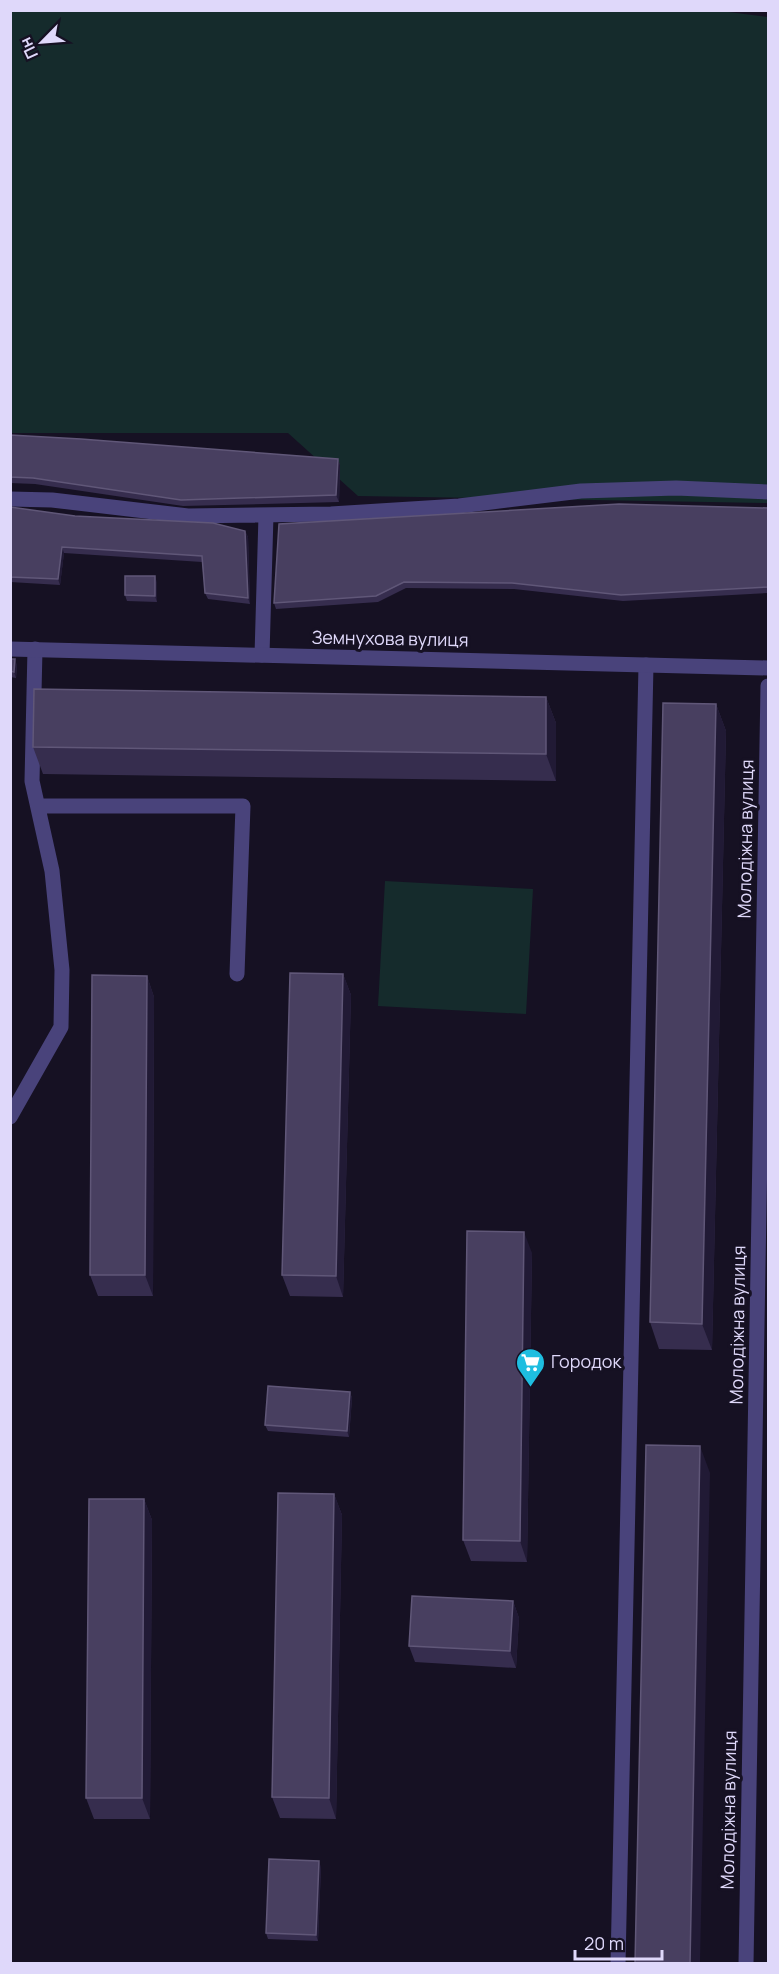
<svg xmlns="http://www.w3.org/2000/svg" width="779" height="1974" viewBox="0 0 779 1974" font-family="Manrope,sans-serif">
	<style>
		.green { fill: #152b2c }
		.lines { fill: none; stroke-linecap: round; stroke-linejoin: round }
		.service { stroke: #49437b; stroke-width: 15 }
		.minor { stroke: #49437b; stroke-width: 15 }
		.tertiary { stroke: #49437b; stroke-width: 15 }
		.wall { fill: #362d4e }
		.shaded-wall { fill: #211a35 }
		.building { fill: #483f60; stroke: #605778; stroke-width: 1.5 }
		.labels { text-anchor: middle; stroke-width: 6; stroke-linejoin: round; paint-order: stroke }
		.street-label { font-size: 18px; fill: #dfd8fa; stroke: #161123 }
		.poi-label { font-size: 18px; fill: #dfd8fa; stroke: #161123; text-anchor: start }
	</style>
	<rect width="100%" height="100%" fill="#161123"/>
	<path class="green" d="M 713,10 L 768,17 L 768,503 L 358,496 L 288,433 L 11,433 L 11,11 Z
		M 385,881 L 533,889 L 526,1014 L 378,1006 Z"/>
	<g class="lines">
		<path class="service" d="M 10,499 L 52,500 L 188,516 L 331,514 L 459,506 L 581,491 L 676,488 L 768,492
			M 262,655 L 266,515
			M 38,806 L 243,806 L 237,974
			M 10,1117 L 61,1027 L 62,970 L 52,871 L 32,781 L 35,649
			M 618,1964 L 646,665"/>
		<path class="minor" d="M 746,1964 L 768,686"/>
		<path class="tertiary" d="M 10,649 L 768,668"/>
	</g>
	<path class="wall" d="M 10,435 L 338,459 L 340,465 L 339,502 L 183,506 L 35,484 L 10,483 Z
		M 10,507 L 75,516 L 245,531 L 248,537 L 250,604 L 208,599 L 205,593 L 202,562 L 64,553 L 60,585 L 10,582 Z
		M 768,508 L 768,593 L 623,601 L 514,589 L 406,588 L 378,602 L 276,609 L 274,603 Z
		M 157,582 L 157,602 L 127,601 L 125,595 Z
		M 10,659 L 17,665 L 16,678 L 10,677 Z
		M 546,697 L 556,723 L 556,781 L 43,774 L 33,747 Z
		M 716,704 L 726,731 L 712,1350 L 659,1349 L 650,1322 Z
		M 343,974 L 351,995 L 343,1297 L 290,1296 L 282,1275 Z
		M 147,976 L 154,997 L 153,1296 L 98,1296 L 90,1275 Z
		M 532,1253 L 527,1562 L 471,1561 L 463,1540 Z
		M 350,1392 L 352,1398 L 349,1437 L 268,1431 L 265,1425 Z
		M 334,1494 L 342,1515 L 336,1819 L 280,1818 L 272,1797 Z
		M 144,1499 L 152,1520 L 150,1819 L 94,1819 L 86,1798 Z
		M 513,1601 L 519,1618 L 516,1668 L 415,1662 L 409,1646 Z
		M 321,1867 L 318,1941 L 268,1939 L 266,1933 Z"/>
	<path class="shaded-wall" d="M 338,459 L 340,465 L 339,502 L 336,495 Z
		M 245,531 L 248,537 L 250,604 L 248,598 Z
		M 62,547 L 64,553 L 60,585 L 58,579 Z
		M 155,576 L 157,582 L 157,602 L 155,596 Z
		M 15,659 L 17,665 L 16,678 L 14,672 Z
		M 546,697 L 556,723 L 556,781 L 546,754 Z
		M 716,704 L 726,731 L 712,1350 L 702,1324 Z
		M 343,974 L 351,995 L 343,1297 L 336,1276 Z
		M 147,976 L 154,997 L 153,1296 L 145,1275 Z
		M 524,1232 L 532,1253 L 527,1562 L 520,1541 Z
		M 350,1392 L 352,1398 L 349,1437 L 347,1431 Z
		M 700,1446 L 710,1473 L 700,1964 L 690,1964 Z
		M 334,1494 L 342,1515 L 336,1819 L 329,1798 Z
		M 144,1499 L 152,1520 L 150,1819 L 142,1798 Z
		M 513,1601 L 519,1618 L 516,1668 L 510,1651 Z
		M 319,1861 L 321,1867 L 318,1941 L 316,1935 Z"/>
	<path class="building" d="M 10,435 L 81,439 L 338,459 L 336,495 L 181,500 L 33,478 L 10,477 Z
		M 619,504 L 768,508 L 768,587 L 621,595 L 512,583 L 404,582 L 376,596 L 274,603 L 279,524 Z
		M 10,507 L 75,516 L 213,523 L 245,531 L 248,598 L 205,593 L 202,556 L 62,547 L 58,579 L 10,577 Z
		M 125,576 L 155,576 L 155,596 L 125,595 Z
		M 10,659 L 15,659 L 14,672 L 10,671 Z
		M 34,689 L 546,697 L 546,754 L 33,747 Z
		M 663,703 L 716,704 L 702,1324 L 650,1322 Z
		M 290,973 L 343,974 L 336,1276 L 282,1275 Z
		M 92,975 L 147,976 L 145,1275 L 90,1275 Z
		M 467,1231 L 524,1232 L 520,1541 L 463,1540 Z
		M 268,1386 L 350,1392 L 347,1431 L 265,1425 Z
		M 646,1445 L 700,1446 L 690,1964 L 635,1964 Z
		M 278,1493 L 334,1494 L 329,1798 L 272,1797 Z
		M 89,1499 L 144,1499 L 142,1798 L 86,1798 Z
		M 412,1596 L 513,1601 L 510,1651 L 409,1646 Z
		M 269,1859 L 319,1861 L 316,1935 L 266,1933 Z"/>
	<defs>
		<symbol id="supermarket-pin" viewBox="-11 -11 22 30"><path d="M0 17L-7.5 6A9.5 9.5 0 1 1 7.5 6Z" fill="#1ebee0" stroke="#161123"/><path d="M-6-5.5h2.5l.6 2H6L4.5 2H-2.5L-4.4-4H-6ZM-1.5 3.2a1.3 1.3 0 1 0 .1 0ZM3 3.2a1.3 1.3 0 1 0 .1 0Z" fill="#fff"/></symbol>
	</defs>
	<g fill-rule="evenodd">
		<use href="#supermarket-pin" x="514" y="1346" width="33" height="45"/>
	</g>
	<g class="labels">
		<g class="street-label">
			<text transform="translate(390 639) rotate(1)" y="6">Земнухова вулиця</text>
			<text transform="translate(746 839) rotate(-89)" y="6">Молодіжна вулиця</text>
			<text transform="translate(738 1325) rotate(-89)" y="6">Молодіжна вулиця</text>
			<text transform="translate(729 1810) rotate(-89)" y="6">Молодіжна вулиця</text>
		</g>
		<g class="poi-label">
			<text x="551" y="1368">Городок</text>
		</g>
	</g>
	<rect width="779" height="1974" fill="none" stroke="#dfd8fa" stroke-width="24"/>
	<g transform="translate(42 42) rotate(245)" stroke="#161123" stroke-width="4.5" paint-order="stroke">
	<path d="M0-4.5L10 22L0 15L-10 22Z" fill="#dfd8fa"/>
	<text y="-9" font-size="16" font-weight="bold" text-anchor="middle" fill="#dfd8fa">Пн</text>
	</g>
	<path d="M575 1950v9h87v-9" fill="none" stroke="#dfd8fa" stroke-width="3"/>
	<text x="584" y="1950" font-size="18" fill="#dfd8fa" stroke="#161123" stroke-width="4.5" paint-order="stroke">20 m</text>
</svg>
